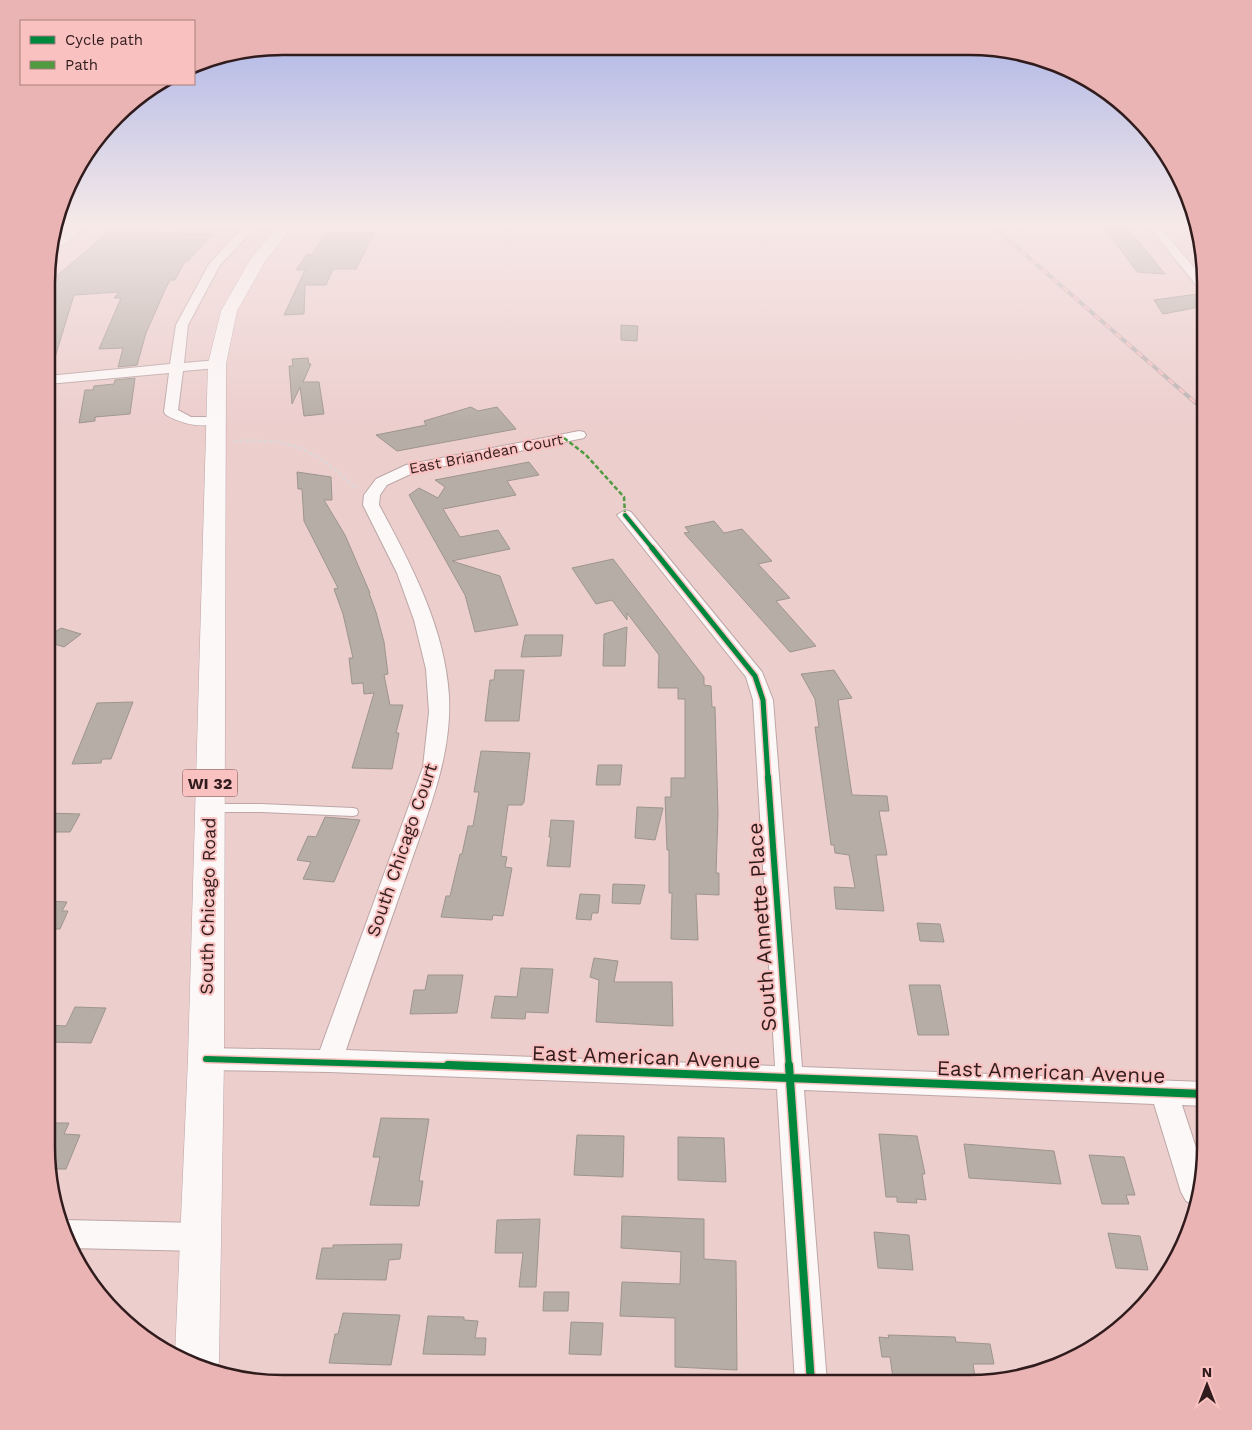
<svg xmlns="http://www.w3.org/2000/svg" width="1252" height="1430" viewBox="0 0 1252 1430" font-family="'Work Sans',sans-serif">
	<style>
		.building { fill: #b6aea6; stroke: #9d958d }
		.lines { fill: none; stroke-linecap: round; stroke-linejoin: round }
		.lane-casing { stroke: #bda6a6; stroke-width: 2 }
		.street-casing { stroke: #bda6a6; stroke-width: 2 }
		.primary-casing { stroke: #bda6a6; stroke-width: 1 }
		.path { stroke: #dfd6d6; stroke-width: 2.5; stroke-dasharray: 4 2; stroke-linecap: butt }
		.lane { fill: #fcf8f8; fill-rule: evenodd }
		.street { fill: #fcf8f8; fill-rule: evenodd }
		.primary { fill: #fcf8f8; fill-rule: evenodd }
		.rail-casing { stroke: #bbb3b3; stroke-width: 4 }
		.rail { stroke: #f9c1c0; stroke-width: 2.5; stroke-dasharray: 7; stroke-linecap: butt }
		.quiet { stroke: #509a3f; stroke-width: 2.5; stroke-dasharray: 4.5 2.5; stroke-linecap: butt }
		.cycleway-far3-casing { stroke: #f9c1c0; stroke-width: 6 }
		.cycleway-far2-casing { stroke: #f9c1c0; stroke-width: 8 }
		.cycleway-far1-casing { stroke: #f9c1c0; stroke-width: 9 }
		.cycleway-casing { stroke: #f9c1c0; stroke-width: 11 }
		.cycleway-far3 { stroke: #00873e; stroke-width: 4 }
		.cycleway-far2 { stroke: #00873e; stroke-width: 5 }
		.cycleway-far1 { stroke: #00873e; stroke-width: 6 }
		.cycleway { stroke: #00873e; stroke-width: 8 }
		.labels { text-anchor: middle; stroke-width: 4; stroke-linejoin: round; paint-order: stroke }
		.far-street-label { font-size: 15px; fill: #311c1d; stroke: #f9c1c0 }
		.shield { fill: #f9c1c0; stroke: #6d4e4e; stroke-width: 1 }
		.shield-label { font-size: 16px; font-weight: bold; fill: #311c1d }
		.street-label { font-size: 18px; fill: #311c1d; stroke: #f9c1c0 }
		.near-street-label { font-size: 21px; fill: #311c1d; stroke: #f9c1c0 }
		.rim { fill: none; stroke: #311c1d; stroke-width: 2.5 }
	</style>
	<rect width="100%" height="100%" fill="#eccecd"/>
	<path class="building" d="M 1101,223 L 1119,223 L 1123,228 L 1127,228 L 1165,274 L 1137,272 Z
		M 110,231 L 213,234 L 188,261 L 185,261 L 175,280 L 170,280 L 165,290 L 146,333 L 137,365 L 118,367 L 123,348 L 99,349 L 121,298 L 114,298 L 119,292 L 74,295 L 53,364 L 48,363 L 48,283 Z
		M 326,233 L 374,233 L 356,269 L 333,269 L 326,285 L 305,285 L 304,314 L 284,315 L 305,270 L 296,270 L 307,254 L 311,255 Z
		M 1205,293 L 1205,306 L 1163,314 L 1154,300 Z
		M 621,325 L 638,326 L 637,341 L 621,340 Z
		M 308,358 L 309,364 L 311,364 L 303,382 L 319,382 L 324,414 L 304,416 L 300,387 L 292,404 L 289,366 L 293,366 L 292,359 Z
		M 135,378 L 130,414 L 95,417 L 95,421 L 79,423 L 85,390 L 93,390 L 94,386 L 114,384 L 115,380 Z
		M 471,407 L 478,411 L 497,407 L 516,429 L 397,451 L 376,435 L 426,425 L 424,421 Z
		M 529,462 L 539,475 L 507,481 L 516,495 L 443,509 L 460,537 L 498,530 L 510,549 L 452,561 L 500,576 L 518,625 L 475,632 L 465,595 L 409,495 L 419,488 L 438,498 L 445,487 L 435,480 Z
		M 297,472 L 331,477 L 332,500 L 324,500 L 345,535 L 370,593 L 369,593 L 376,612 L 384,642 L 388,674 L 384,675 L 390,705 L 403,705 L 396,733 L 399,733 L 392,769 L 352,768 L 374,693 L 364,694 L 363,683 L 352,684 L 349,658 L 353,658 L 343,614 L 334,589 L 338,588 L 304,521 L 302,489 L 298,489 Z
		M 714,521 L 724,533 L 742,529 L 772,561 L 758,564 L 790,598 L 776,601 L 816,646 L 790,652 L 684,533 L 689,532 L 685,527 Z
		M 613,559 L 704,677 L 704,685 L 711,686 L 712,707 L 715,707 L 718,814 L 716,873 L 719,873 L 719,895 L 696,894 L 698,940 L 671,939 L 672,893 L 669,893 L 669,850 L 667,850 L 665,797 L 671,797 L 671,778 L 685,778 L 685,699 L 678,699 L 678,688 L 658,688 L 659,655 L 627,613 L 627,620 L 612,600 L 596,604 L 572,568 Z
		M 627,627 L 625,666 L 603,666 L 604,634 Z
		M 61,628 L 81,634 L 64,647 L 48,642 L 48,637 Z
		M 525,635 L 563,635 L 561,656 L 521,657 Z
		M 495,670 L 524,670 L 519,721 L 485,721 L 490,680 L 494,680 Z
		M 834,670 L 852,698 L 838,700 L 852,795 L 887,796 L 889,811 L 879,811 L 887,855 L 876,855 L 884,911 L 836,909 L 834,887 L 855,888 L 849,855 L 835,853 L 834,845 L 831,845 L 815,727 L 819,727 L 815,699 L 801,674 Z
		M 133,702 L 111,759 L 102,759 L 101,763 L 72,764 L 97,703 Z
		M 481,751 L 530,753 L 524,802 L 522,805 L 508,805 L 501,856 L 507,857 L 505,867 L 512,868 L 503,916 L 493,915 L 492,920 L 441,917 L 446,896 L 450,896 L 460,854 L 462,854 L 468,826 L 473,826 L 479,792 L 474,792 Z
		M 598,765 L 622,765 L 620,785 L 596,785 Z
		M 637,807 L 663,808 L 655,840 L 635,838 Z
		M 47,813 L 80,814 L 70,832 L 47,832 Z
		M 325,817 L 360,820 L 334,882 L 303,879 L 311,862 L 297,860 L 308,836 L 316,837 Z
		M 551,820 L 574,821 L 570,867 L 547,866 L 551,837 L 549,837 Z
		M 613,884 L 645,885 L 640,904 L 612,903 Z
		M 580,894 L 600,895 L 598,913 L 592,913 L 591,920 L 576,919 Z
		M 47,901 L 67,902 L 62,911 L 68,911 L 60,929 L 53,929 L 47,942 Z
		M 917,923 L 940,924 L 944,942 L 920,941 Z
		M 594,958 L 618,961 L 614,982 L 672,982 L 673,1026 L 596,1022 L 599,980 L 590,977 Z
		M 521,968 L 553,969 L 548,1013 L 526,1012 L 525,1019 L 491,1018 L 495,996 L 517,997 Z
		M 428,975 L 463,975 L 457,1013 L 410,1014 L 414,990 L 425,990 Z
		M 909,985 L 940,985 L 949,1035 L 918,1035 Z
		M 75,1007 L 106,1008 L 91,1043 L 47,1042 L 47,1025 L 66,1026 Z
		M 381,1118 L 429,1119 L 419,1181 L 423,1181 L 419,1206 L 370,1205 L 380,1157 L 373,1157 Z
		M 47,1123 L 69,1123 L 64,1134 L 80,1135 L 66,1169 L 50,1169 L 49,1172 Z
		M 879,1134 L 917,1136 L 925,1174 L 922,1174 L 926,1200 L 916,1199 L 917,1203 L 897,1202 L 897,1197 L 886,1197 Z
		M 577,1135 L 624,1136 L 623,1177 L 574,1175 Z
		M 678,1137 L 724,1138 L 726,1182 L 678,1180 Z
		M 964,1144 L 1054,1151 L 1061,1184 L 969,1178 Z
		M 1089,1155 L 1124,1157 L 1135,1195 L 1126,1195 L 1129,1204 L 1102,1204 Z
		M 622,1216 L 704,1219 L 704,1259 L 736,1261 L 737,1370 L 675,1367 L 675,1318 L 620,1316 L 622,1282 L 680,1284 L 681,1252 L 621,1248 Z
		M 540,1219 L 536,1287 L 519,1287 L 523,1253 L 495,1253 L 497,1220 Z
		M 874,1232 L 909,1235 L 913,1270 L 878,1268 Z
		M 1108,1233 L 1140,1236 L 1148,1270 L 1116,1268 Z
		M 402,1244 L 400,1259 L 389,1260 L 386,1280 L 316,1279 L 322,1248 L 333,1248 L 333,1245 Z
		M 544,1292 L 569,1292 L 568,1311 L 543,1311 Z
		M 343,1313 L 400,1315 L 391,1365 L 329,1363 L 335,1334 L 338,1334 Z
		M 428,1316 L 464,1317 L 464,1320 L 478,1321 L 475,1338 L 486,1338 L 485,1355 L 423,1354 Z
		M 571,1322 L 603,1323 L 601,1355 L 569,1354 Z
		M 888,1335 L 955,1337 L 956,1342 L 990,1344 L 994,1364 L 973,1364 L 976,1383 L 960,1383 L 960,1380 L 893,1378 L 890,1357 L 882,1357 L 879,1337 L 889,1338 Z"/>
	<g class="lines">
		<defs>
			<path id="lane" d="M 213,804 L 261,804 L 353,808 L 357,809 L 358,812 L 357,815 L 353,816 L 261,812 L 213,812 L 209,811 L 208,808 L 209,805 Z"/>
			<path id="street" d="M 79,223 L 91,223 L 48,257 L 50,247 Z
				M 170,223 L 290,223 L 291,225 L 286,228 L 255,228 L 220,265 L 188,325 L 184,363 L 217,360 L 224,364 L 217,368 L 183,371 L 178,410 L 191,417 L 221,417 L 223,420 L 221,423 C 201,428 184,425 166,415 L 164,412 L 169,373 L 48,384 L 48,376 L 170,364 L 176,325 L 209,264 L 243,227 L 175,226 Z
				M 1146,223 L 1157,223 L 1205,281 L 1205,291 L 1201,291 Z
				M 579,431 L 584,432 L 586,435 L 584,438 L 415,472 L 387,485 L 380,495 L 379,505 C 411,564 445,628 449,696 C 452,758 427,814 408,871 C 387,931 366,991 346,1050 L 775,1066 L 753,700 L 746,677 L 617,515 L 625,510 L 631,512 L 762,672 L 773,700 L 802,1067 L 1205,1082 L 1205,1106 L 1182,1105 L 1203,1169 L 1193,1204 L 1186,1201 L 1181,1192 L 1154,1104 L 804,1090 L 827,1383 L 795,1383 L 777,1089 L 329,1072 L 206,1070 L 197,1067 L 193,1059 L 197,1051 L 206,1048 L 320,1050 L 423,767 L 429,712 L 426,669 L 414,620 L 397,573 L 363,505 L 364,495 L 376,479 L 406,465 Z
				M 64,1220 L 199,1223 L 210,1227 L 214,1237 L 210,1247 L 199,1251 L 71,1248 L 59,1223 Z"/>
			<path id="primary" d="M 280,223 L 295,223 L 265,261 L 237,311 L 226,364 L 224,1059 L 219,1362 L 217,1368 L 175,1355 L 188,1059 L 208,364 L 221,311 L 250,260 Z"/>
		</defs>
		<use href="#lane" class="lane-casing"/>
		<use href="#street" class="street-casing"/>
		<use href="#primary" class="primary-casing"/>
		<path class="path" d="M 233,441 C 291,438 312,447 354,487 L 358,487"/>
		<use href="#lane" class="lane"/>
		<use href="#street" class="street"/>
		<use href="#primary" class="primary"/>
		<defs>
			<path id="rail" d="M 989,223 L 1205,411"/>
		</defs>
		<use href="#rail" class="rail-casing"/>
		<use href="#rail" class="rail"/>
		<path class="quiet" d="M 564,438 L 586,455 L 624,497 L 625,515"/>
		<defs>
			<path id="cycleway-far3" d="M 625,515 L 653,549"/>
			<path id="cycleway-far2" d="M 652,548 L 755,676 L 763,700 L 768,778"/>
			<path id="cycleway-far1" d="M 768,777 L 789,1067
				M 206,1059 L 481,1067"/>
			<path id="cycleway" d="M 448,1065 L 1205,1094
				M 789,1065 L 811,1383"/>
		</defs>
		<use href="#cycleway-far3" class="cycleway-far3-casing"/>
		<use href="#cycleway-far2" class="cycleway-far2-casing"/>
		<use href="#cycleway-far1" class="cycleway-far1-casing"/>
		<use href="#cycleway" class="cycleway-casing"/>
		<use href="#cycleway-far3" class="cycleway-far3"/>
		<use href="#cycleway-far2" class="cycleway-far2"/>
		<use href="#cycleway-far1" class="cycleway-far1"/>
		<use href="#cycleway" class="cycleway"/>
	</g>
	<linearGradient id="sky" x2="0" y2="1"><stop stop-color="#a5b0e7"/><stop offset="0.53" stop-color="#f6e9e8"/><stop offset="1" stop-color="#f6e9e8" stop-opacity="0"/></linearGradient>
	<rect width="1252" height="423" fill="url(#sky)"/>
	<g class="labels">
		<g class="far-street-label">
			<text transform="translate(486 454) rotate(-11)" y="5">East Briandean Court</text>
		</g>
		<rect class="shield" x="182.5" y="769.5" width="55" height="27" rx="4"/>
		<g class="shield-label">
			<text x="210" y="789">WI 32</text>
		</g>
		<g class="street-label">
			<text transform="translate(402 850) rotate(-71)" y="6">South Chicago Court</text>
			<text transform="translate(208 906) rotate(-89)" y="6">South Chicago Road</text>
		</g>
		<g class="near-street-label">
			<text transform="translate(762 927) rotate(-94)" y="7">South Annette Place</text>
			<text transform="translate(646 1057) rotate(2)" y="7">East American Avenue</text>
			<text transform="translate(1051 1072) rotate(2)" y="7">East American Avenue</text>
		</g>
	</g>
	<path d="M0 0H1252V1430H0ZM283 55H969A228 228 0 0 1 1197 283V1147A228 228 0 0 1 969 1375H283A228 228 0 0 1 55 1147V283A228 228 0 0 1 283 55Z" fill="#e9b4b3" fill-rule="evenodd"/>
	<path class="rim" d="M283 55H969A228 228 0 0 1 1197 283V1147A228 228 0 0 1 969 1375H283A228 228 0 0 1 55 1147V283A228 228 0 0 1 283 55Z"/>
	<rect x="20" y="20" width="175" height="65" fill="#f9c1c0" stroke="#a97f7f"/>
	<rect x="30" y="36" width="25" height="8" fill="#00873e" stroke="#a97f7f"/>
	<text x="65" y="45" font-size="15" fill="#311c1d">Cycle path</text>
	<rect x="30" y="61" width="25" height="8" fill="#509a3f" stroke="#a97f7f"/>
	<text x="65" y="70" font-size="15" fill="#311c1d">Path</text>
	<g transform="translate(1207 1385)" stroke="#f9c1c0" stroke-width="4" paint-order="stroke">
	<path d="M0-4L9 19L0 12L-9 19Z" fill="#311c1d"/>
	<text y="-8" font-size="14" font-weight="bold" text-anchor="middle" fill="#311c1d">N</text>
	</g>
</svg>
